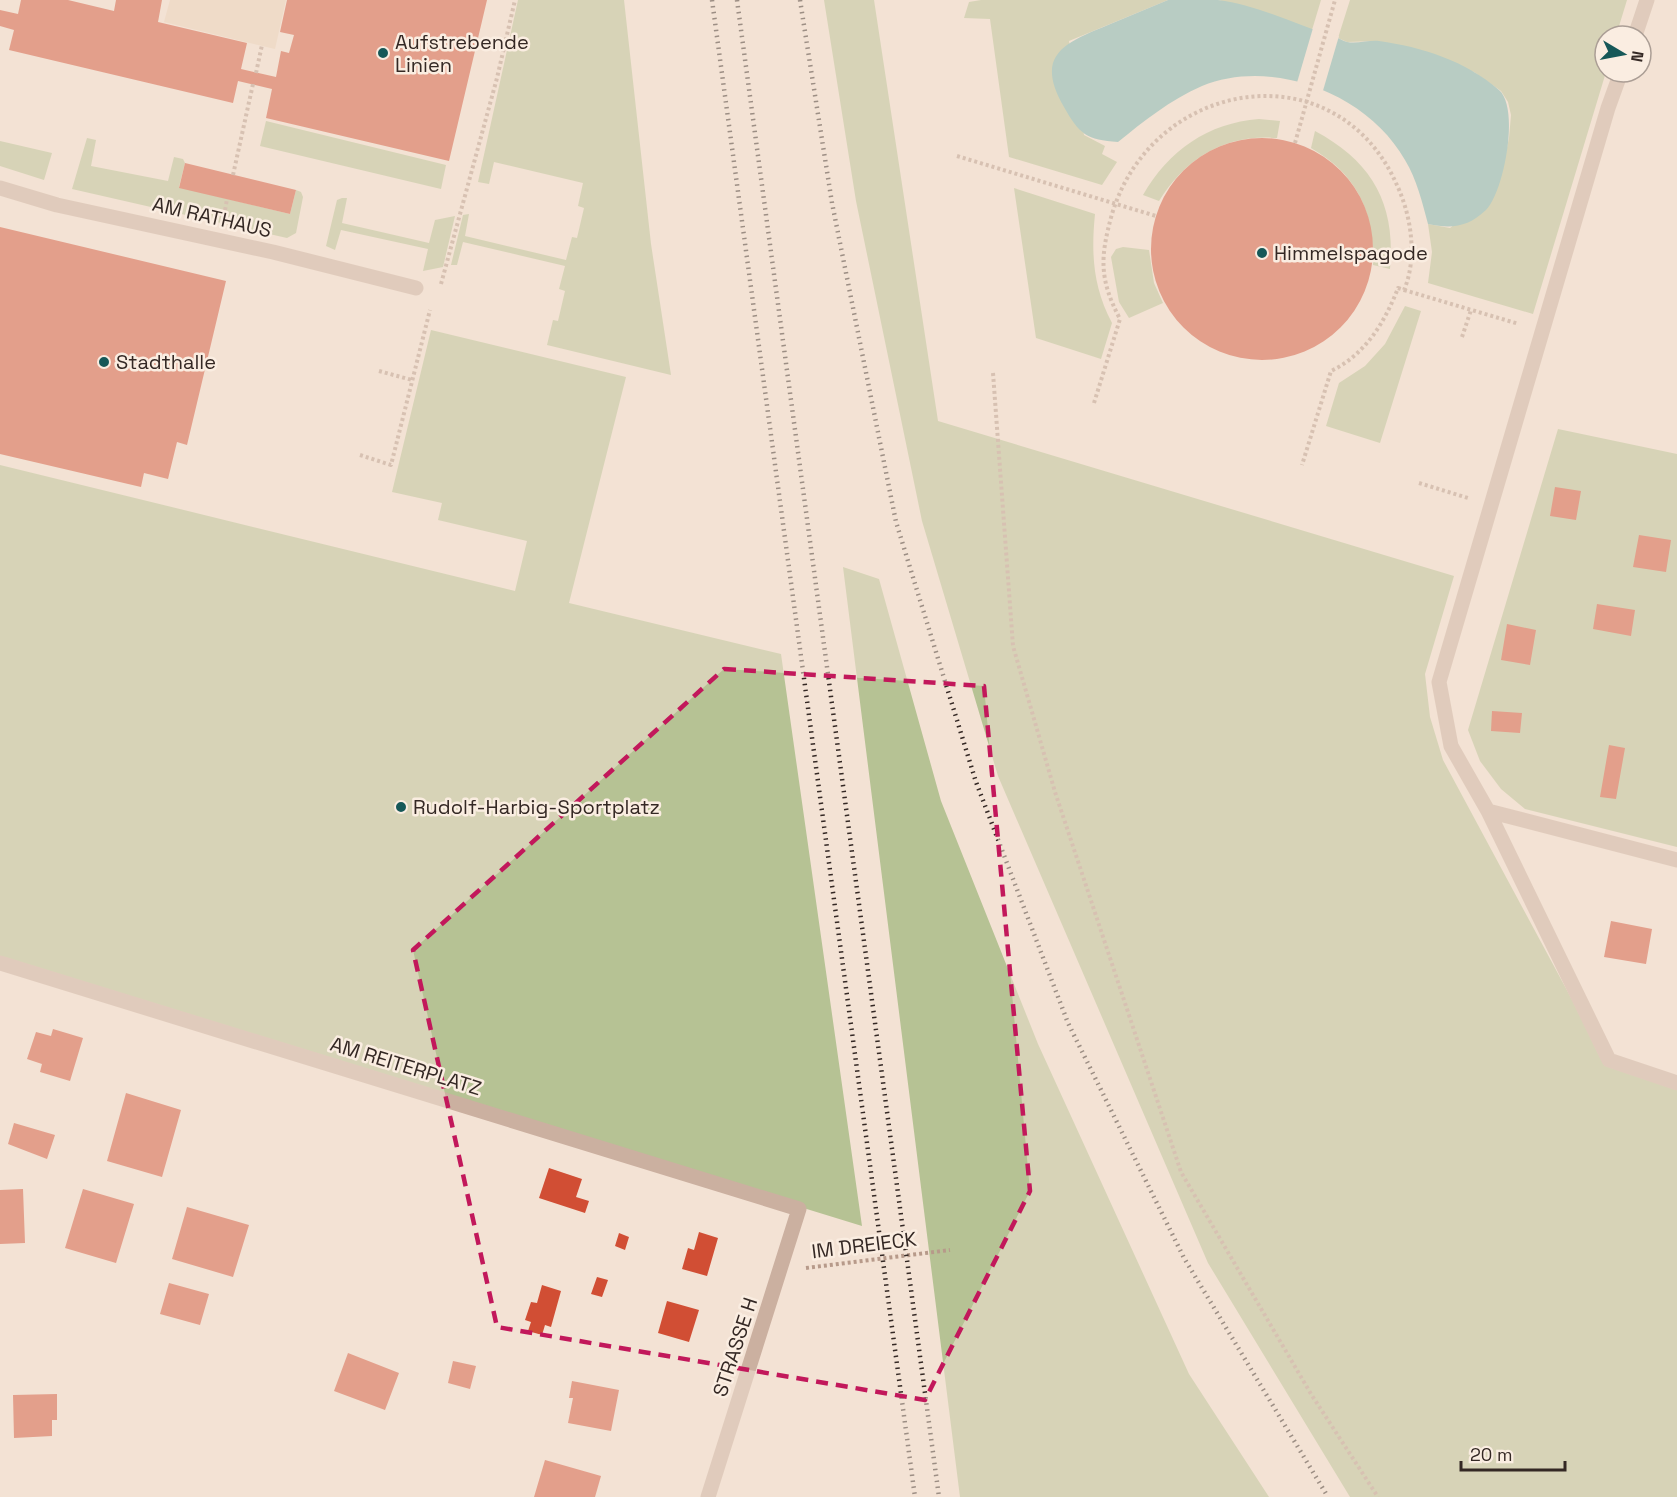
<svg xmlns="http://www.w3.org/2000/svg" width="1677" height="1497" viewBox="0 0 1677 1497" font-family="'Space Grotesk',sans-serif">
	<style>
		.green { fill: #b6c294 }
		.plaza { fill: #ecd2ba }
		.water { fill: #71b2af }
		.pier { fill: #f3e2d4 }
		.building { fill: #d14e34 }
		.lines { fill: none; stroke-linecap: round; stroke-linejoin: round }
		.path { stroke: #b79a8a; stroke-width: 4; stroke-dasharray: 3 3; stroke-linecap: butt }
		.minor { stroke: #cbb0a0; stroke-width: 15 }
		.rail { stroke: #342824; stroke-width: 4.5; stroke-dasharray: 1.5 4.5; stroke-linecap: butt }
		.marked { fill: none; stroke: #c2185b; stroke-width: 4.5; stroke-dasharray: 12 8; stroke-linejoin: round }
		.poi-dot { fill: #165858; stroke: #faede1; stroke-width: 2 }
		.labels { text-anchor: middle; stroke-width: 5; stroke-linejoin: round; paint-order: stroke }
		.poi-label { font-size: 20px; fill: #342824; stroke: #faede1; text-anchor: start }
		.street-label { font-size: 20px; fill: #342824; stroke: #faede1 }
	</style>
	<rect width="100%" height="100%" fill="#f3e2d4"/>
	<path class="green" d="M 518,0 L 624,0 L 651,244 L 671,375 L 547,345 L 553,320 L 558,321 L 565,291 L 559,289 L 565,266 L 463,242 L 457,265 L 451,265 L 463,215 L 469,214 L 465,236 L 566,260 L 572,237 L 577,238 L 584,208 L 578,206 L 583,183 L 494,162 L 489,184 L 478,182 Z
		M 824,0 L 874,0 L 938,421 L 1454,576 L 1425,674 L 1430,717 L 1443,760 L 1604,1059 L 1677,1082 L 1677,1497 L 1350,1497 L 1208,1263 L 998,776 L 922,521 L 856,201 Z
		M 981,0 L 1168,0 L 1069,41 L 1084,135 L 1105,146 L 1102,154 L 1117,162 L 1102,185 L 1009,157 L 990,19 L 964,18 L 969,2 Z
		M 1218,0 L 1321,0 L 1312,30 L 1257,10 Z
		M 1350,0 L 1627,0 L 1616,36 L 1605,36 L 1606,72 L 1533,314 L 1428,283 L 1432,252 L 1428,224 L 1450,228 L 1494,194 L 1503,167 L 1509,138 L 1511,115 L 1508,102 L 1501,91 L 1474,72 L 1375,41 L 1347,42 L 1338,38 Z
		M 1259,119 L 1280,121 L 1277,138 C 1225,134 1186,158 1159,201 L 1143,195 C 1169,150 1208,123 1259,119 Z
		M 266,121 L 446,165 L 441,189 L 260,146 Z
		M 1315,131 C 1373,162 1396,205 1390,269 L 1373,265 C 1374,212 1358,175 1311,148 Z
		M 87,138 L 96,140 L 91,166 L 168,181 L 174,157 L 183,159 L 185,163 L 179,187 L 290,214 L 296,190 L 301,192 L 303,197 L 296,233 L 287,238 L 72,189 Z
		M 0,141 L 52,153 L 44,180 L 0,166 Z
		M 1014,188 L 1095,214 C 1091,254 1093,287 1112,323 L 1101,359 L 1036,338 Z
		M 342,198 L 347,198 L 342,223 L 429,243 L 435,220 L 455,216 L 443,267 L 423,271 L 428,249 L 341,230 L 335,250 L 326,246 L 337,200 Z
		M 1123,247 L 1149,250 L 1154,283 L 1163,303 L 1129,318 L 1119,302 L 1111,257 L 1116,249 Z
		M 1405,306 L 1421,311 L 1380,443 L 1326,426 L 1339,383 L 1365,366 L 1385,344 Z
		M 431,330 L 626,377 L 569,603 L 781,654 L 862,1226 L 0,960 L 0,465 L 515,591 L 527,541 L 438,520 L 442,503 L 392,492 Z
		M 1558,429 L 1677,454 L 1677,847 L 1525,809 L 1501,789 L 1480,761 L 1468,730 Z
		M 843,567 L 879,579 L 941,801 L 1038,1044 L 1189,1374 L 1269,1497 L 960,1497 Z"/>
	<path class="plaza" d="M 170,0 L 286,0 L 275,49 L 164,22 Z"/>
	<path class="water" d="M 1168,0 C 1184,0 1202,0 1218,0 C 1258,5 1297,25 1335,37 C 1339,38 1343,41 1347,42 C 1357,44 1369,40 1379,41 C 1422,47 1466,61 1499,90 C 1520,108 1504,192 1486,210 C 1468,227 1452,229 1428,224 C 1422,202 1417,180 1405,160 C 1368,94 1273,57 1202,86 C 1170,100 1144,121 1118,142 C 1087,140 1079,134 1064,107 C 1034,55 1064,43 1108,25 C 1128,17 1148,8 1168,0 Z"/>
	<path class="pier" d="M 1313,28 L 1339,36 L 1322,94 L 1296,86 Z"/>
	<path class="building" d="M 21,0 L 68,0 L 114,11 L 116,0 L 162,0 L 158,22 L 247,43 L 241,69 L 276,77 L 281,51 L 289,53 L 294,35 L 280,32 L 287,0 L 487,0 L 449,161 L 266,118 L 272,89 L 238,81 L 233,103 L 9,50 L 14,30 L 0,26 L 0,10 L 18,14 Z
		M1151 249a111 111 0 1 1 222 0a111 111 0 1 1-222 0Z
		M 185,163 L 296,190 L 290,214 L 179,188 Z
		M 0,227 L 226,281 L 187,445 L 177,442 L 168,479 L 144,473 L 141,487 L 0,454 Z
		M 1555,487 L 1581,491 L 1576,520 L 1550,516 Z
		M 1639,535 L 1671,540 L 1666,572 L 1633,567 Z
		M 1597,604 L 1635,610 L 1631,636 L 1593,629 Z
		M 1507,624 L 1536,630 L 1530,665 L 1501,660 Z
		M 1492,711 L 1522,713 L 1520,733 L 1491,731 Z
		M 1609,745 L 1625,748 L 1616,799 L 1600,797 Z
		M 1611,921 L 1652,929 L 1646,964 L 1604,957 Z
		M 53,1029 L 83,1038 L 70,1081 L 40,1072 L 42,1064 L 27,1059 L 36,1032 L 51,1036 Z
		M 126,1093 L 181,1110 L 162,1177 L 107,1161 Z
		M 14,1123 L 55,1135 L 47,1159 L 8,1144 Z
		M 549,1168 L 582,1179 L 576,1197 L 589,1201 L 585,1213 L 539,1198 Z
		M 23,1189 L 25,1243 L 0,1244 L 0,1190 Z
		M 83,1189 L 134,1204 L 116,1263 L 65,1248 Z
		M 187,1207 L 249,1225 L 233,1277 L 172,1259 Z
		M 699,1232 L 718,1238 L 707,1276 L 682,1269 L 688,1248 L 694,1250 Z
		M 619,1233 L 629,1237 L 625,1250 L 615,1246 Z
		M 597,1277 L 608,1280 L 602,1297 L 591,1294 Z
		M 169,1283 L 209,1294 L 200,1325 L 160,1314 Z
		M 542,1285 L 561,1291 L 551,1327 L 545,1325 L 542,1335 L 528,1331 L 531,1322 L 525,1320 L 531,1302 L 537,1303 Z
		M 667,1301 L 699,1310 L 689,1342 L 658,1333 Z
		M 348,1353 L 399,1373 L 385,1410 L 334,1391 Z
		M 453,1361 L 476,1366 L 470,1389 L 448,1383 Z
		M 572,1381 L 619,1390 L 611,1431 L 568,1423 L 573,1398 L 569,1398 Z
		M 57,1394 L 57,1420 L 52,1420 L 52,1436 L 14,1438 L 13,1395 Z
		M 545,1460 L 601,1476 L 595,1497 L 534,1497 Z"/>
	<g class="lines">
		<path class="path" d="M 256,73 L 262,45
			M 1295,143 L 1335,0
			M 957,156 L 1156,216
			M 233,175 L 253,84
			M 224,216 L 227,199
			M 441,284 L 497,78 L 515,0
			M 1404,290 L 1519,324
			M 1462,337 L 1471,310
			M 379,371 L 412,380
			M 993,373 L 1013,646 L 1055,792 L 1181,1172 L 1311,1394 L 1378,1497
			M 1094,403 L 1120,319 C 1099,279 1100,257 1112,214 C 1153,78 1335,49 1396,183 C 1411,214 1418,257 1404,290 L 1398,288 C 1385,322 1365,355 1331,371 L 1302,465
			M 360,455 L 391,465 L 430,310
			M 1419,483 L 1468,498
			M 806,1268 L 950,1250"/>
		<path class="minor" d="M 1635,36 L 1647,0
			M 1621,72 L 1608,108 L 1439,682 L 1451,746 L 1488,811 L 1609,1060 L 1677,1083
			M 0,188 L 57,205 L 273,252 L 416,288
			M 1488,811 L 1677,860
			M 0,963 L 799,1209 L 708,1497"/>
		<path class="rail" d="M 712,0 L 915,1497
			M 737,0 L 939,1497
			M 800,0 L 832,203 L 896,522 L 976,782 L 1068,1023 L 1184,1258 L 1328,1497"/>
	</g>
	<path d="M0 0H1677V1497H0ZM 724,669 L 984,686 L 1030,1191 L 925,1400 L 497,1327 L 413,950 Z" fill="#f3e2d4" fill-opacity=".55" fill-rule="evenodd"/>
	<path class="marked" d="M 724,669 L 984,686 L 1030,1191 L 925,1400 L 497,1327 L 413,950 Z"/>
	<g class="poi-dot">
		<circle cx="383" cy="53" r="6"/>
		<circle cx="1262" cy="253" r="6"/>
		<circle cx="104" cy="362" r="6"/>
		<circle cx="401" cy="807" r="6"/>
	</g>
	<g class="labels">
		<g class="poi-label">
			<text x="395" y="49">Aufstrebende<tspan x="395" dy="23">Linien</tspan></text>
			<text x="1274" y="260">Himmelspagode</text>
			<text x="116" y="369">Stadthalle</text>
			<text x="413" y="814">Rudolf-Harbig-Sportplatz</text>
		</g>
		<g class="street-label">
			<text transform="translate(212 217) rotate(13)" y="7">AM RATHAUS</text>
			<text transform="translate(406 1066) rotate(17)" y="7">AM REITERPLATZ</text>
			<text transform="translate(864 1245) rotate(-7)" y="7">IM DREIECK</text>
			<text transform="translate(735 1347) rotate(-72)" y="7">STRASSE H</text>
		</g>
	</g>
	<g transform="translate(1623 54) rotate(100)"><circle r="28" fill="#faede1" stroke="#ab9e95" stroke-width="1.5"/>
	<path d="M0-4.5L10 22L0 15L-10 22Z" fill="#165858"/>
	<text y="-9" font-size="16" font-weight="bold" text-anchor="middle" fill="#342824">N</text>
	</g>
	<path d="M1461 1461v9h104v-9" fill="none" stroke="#342824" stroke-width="3"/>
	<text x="1470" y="1461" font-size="18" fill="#342824" stroke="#faede1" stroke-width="4.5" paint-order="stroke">20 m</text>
</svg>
